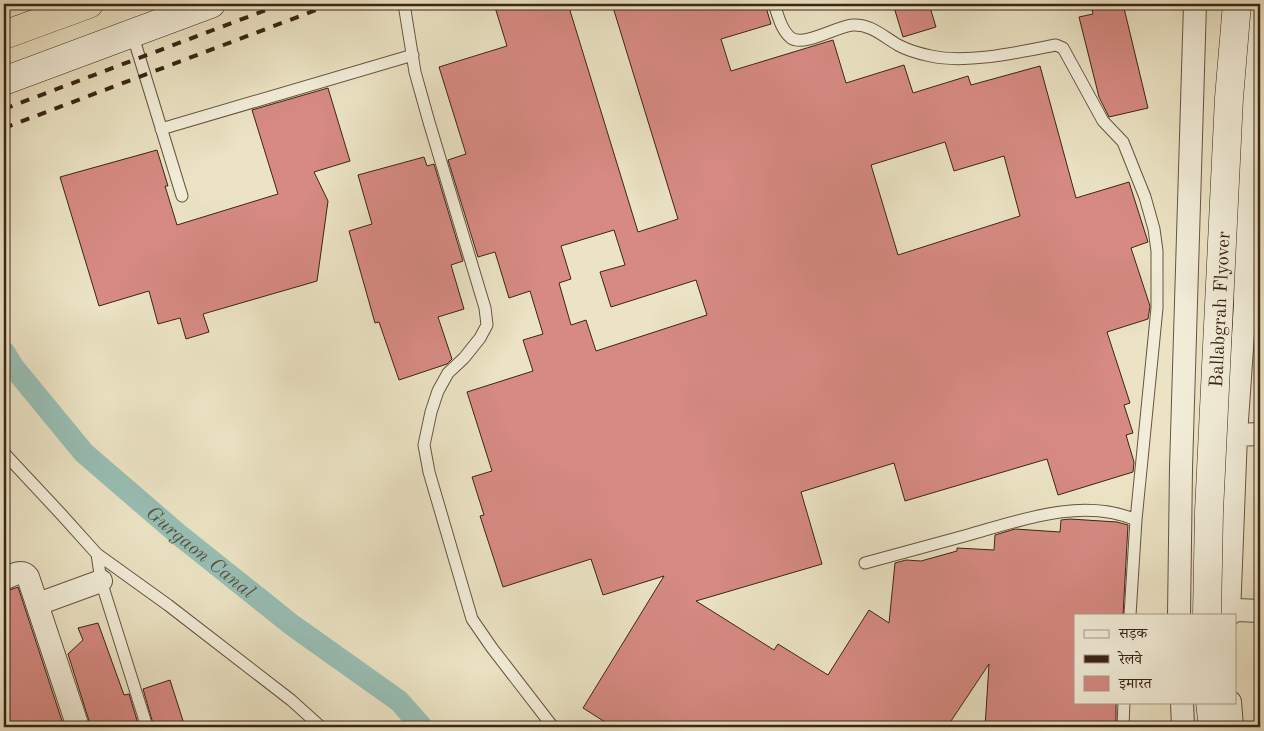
<svg xmlns="http://www.w3.org/2000/svg" width="1264" height="731" viewBox="0 0 1264 731" font-family="'Old Standard TT','Noto Serif Devanagari',serif">
	<style>
		.lines { fill: none; stroke-linecap: round; stroke-linejoin: round }
		.canal { stroke: #98beb4; stroke-width: 22 }
		.building { fill: #d68a82; stroke: #3b2516; fill-rule: evenodd }
		.service-casing { stroke: #675442; stroke-width: 13 }
		.minor-casing { stroke: #675442; stroke-width: 24 }
		.secondary-casing { stroke: #3b2516; stroke-width: 29 }
		.trunk-casing { stroke: #3b2516; stroke-width: 29 }
		.service { stroke: #f2edd9; stroke-width: 11 }
		.minor { stroke: #f2edd9; stroke-width: 22 }
		.secondary { stroke: #f2edd9; stroke-width: 28 }
		.trunk { stroke: #ebe3c4; stroke-width: 28 }
		.rail { stroke: #3b2516; stroke-width: 4; stroke-dasharray: 9 9; stroke-linecap: butt }
		.secondary-bridge-casing { stroke: #3b2516; stroke-width: 29; stroke-linecap: butt }
		.secondary-bridge { stroke: #f2edd9; stroke-width: 28 }
		.labels { text-anchor: middle; stroke-width: 4.5; stroke-linejoin: round; paint-order: stroke }
		.street-label { font-size: 19px; fill: #3b2516; stroke: #f2edd9 }
		.water-label { font-size: 20px; font-style: italic; fill: #575345; stroke: #f2edd9 }
	</style>
	<rect width="100%" height="100%" fill="#ebe3c4"/>
	<filter id="stains"><feTurbulence type="fractalNoise" baseFrequency=".004" numOctaves="4"/><feColorMatrix values="0 0 0 0 .2 0 0 0 0 .09 0 0 0 0 .02 0 0 0 .5 -.17"/></filter>
	<radialGradient id="worn" r=".72"><stop offset=".6" stop-color="#630" stop-opacity="0"/><stop offset="1" stop-color="#630" stop-opacity=".3"/></radialGradient>
	<g class="lines">
		<path class="canal" id="s1" d="M 4,352 L 14,368 L 84,453 L 178,534 L 292,625 L 399,701 L 422,727"/>
	</g>
	<path class="building" d="M 494,4 L 568,4 L 638,232 L 678,219 L 612,4 L 765,4 L 771,24 L 721,39 L 731,71 L 833,40 L 846,83 L 904,65 L 913,93 L 968,76 L 971,85 L 1040,66 L 1076,198 L 1129,182 L 1148,242 L 1131,248 L 1150,306 L 1148,319 L 1107,332 L 1130,403 L 1124,405 L 1133,433 L 1126,435 L 1134,462 L 1133,472 L 1058,495 L 1047,459 L 905,501 L 894,463 L 801,492 L 822,564 L 696,601 L 774,650 L 778,644 L 828,675 L 869,610 L 889,623 L 895,563 L 906,560 L 921,561 L 957,551 L 957,548 L 994,550 L 995,535 L 1015,529 L 1060,532 L 1061,520 L 1070,519 L 1117,522 L 1128,525 L 1123,615 L 1075,615 L 1075,702 L 1116,702 L 1116,727 L 985,727 L 989,664 L 947,727 L 613,727 L 583,708 L 664,576 L 603,595 L 591,559 L 503,587 L 480,516 L 484,515 L 472,477 L 492,471 L 467,392 L 533,371 L 523,340 L 543,334 L 530,291 L 509,298 L 495,252 L 478,257 L 448,160 L 466,154 L 439,67 L 507,46 ZM 945,142 L 954,171 L 1004,156 L 1020,216 L 898,255 L 871,165 ZM 614,230 L 625,265 L 600,272 L 611,307 L 696,280 L 707,315 L 596,351 L 586,320 L 571,325 L 559,283 L 571,279 L 561,246 Z
		M 893,4 L 929,4 L 936,27 L 903,37 Z
		M 1091,4 L 1123,4 L 1148,108 L 1109,117 L 1099,97 L 1079,17 L 1093,14 Z
		M 328,88 L 350,161 L 314,172 L 328,201 L 317,281 L 203,314 L 209,332 L 186,339 L 180,318 L 158,324 L 149,291 L 99,306 L 60,177 L 157,150 L 168,186 L 165,186 L 177,225 L 278,194 L 252,110 Z
		M 424,157 L 427,166 L 434,164 L 463,261 L 451,265 L 464,309 L 438,317 L 452,359 L 447,364 L 399,380 L 379,322 L 375,323 L 349,231 L 372,224 L 358,175 Z
		M 18,587 L 64,727 L 4,727 L 4,592 Z
		M 98,623 L 124,695 L 129,694 L 139,727 L 91,727 L 68,654 L 83,640 L 78,628 Z
		M 170,680 L 185,727 L 154,727 L 143,689 Z"/>
	<g class="lines">
		<defs>
			<path id="service" d="M 404,4 L 415,72 L 429,122 L 485,308 L 487,325 L 480,338 L 464,358 L 448,373 L 438,391 L 431,412 L 424,445 L 429,472 L 472,619 L 492,648 L 553,727
				M 774,4 C 778,15 781,30 791,38 C 805,47 837,26 853,25 C 871,24 884,37 898,45 C 907,50 921,54 931,56 C 967,64 1020,52 1056,45 L 1063,48 L 1103,121 L 1123,142 L 1145,197 L 1154,229 L 1157,251 L 1157,308 L 1136,520 L 1130,615
				M 132,33 L 182,196
				M 161,129 L 413,55
				M 4,453 L 61,514 L 97,554 L 101,581 L 147,727
				M 97,554 L 168,605 L 291,700 L 321,727
				M 865,563 C 899,554 934,544 968,535 C 1021,520 1083,497 1136,520
				M 1123,727 L 1124,702"/>
			<path id="minor" d="M 1236,435 L 1260,434
				M 4,579 C 12,575 22,569 28,577 L 78,727
				M 38,604 L 101,581
				M 1215,609 L 1260,611
				M 1179,615 L 1181,468 L 1195,4
				M 1229,615 L 1236,435 L 1245,305 L 1246,108 L 1257,4
				M 1182,702 L 1183,727
				M 1230,702 L 1232,727"/>
			<path id="secondary" d="M 4,81 L 211,4
				M 1210,702 L 1213,727"/>
			<path id="trunk" d="M 4,35 L 89,4"/>
		</defs>
		<use href="#service" class="service-casing"/>
		<use href="#minor" class="minor-casing"/>
		<use href="#secondary" class="secondary-casing"/>
		<use href="#trunk" class="trunk-casing"/>
		<use href="#service" class="service"/>
		<use href="#minor" class="minor"/>
		<use href="#secondary" class="secondary"/>
		<use href="#trunk" class="trunk"/>
		<path class="rail" d="M 4,109 L 282,4
			M 4,128 L 332,4"/>
		<defs>
			<g id="secondary-bridge">
				<path id="s2" d="M 1207,615 L 1209,512 L 1229,98 L 1237,4"/>
			</g>
		</defs>
		<use href="#secondary-bridge" class="secondary-bridge-casing"/>
		<use href="#secondary-bridge" class="secondary-bridge"/>
	</g>
	<g class="labels">
		<g class="street-label">
			<text dy="7" stroke="none"><textPath href="#s2" startOffset="306">Ballabgrah Flyover</textPath></text>
		</g>
		<g class="water-label">
			<text dy="7" stroke="none"><textPath href="#s1" startOffset="282">Gurgaon Canal</textPath></text>
		</g>
	</g>
	<rect width="1264" height="731" fill="none" stroke="#ebe3c4" stroke-width="20"/>
	<rect x="5" y="5" width="1254" height="721" fill="none" stroke="#3b2516" stroke-width="2.5"/>
	<rect x="10" y="10" width="1244" height="711" fill="none" stroke="#3b2516"/>
	<rect x="1074" y="614" width="162" height="90" fill="#f2edd9" stroke="#a99d8b"/>
	<rect x="1084" y="630" width="25" height="8" fill="#f2edd9" stroke="#a99d8b"/>
	<text x="1119" y="638" font-size="15" fill="#3b2516">सड़क</text>
	<rect x="1084" y="655" width="25" height="8" fill="#3b2516" stroke="#a99d8b"/>
	<text x="1119" y="664" font-size="15" fill="#3b2516">रेलवे</text>
	<rect x="1084" y="676" width="25" height="15" fill="#d68a82" stroke="#a99d8b"/>
	<text x="1119" y="688" font-size="15" fill="#3b2516">इमारत</text>
	<rect width="100%" height="100%" filter="url(#stains)"/>
	<rect width="100%" height="100%" fill="url(#worn)"/>
</svg>
